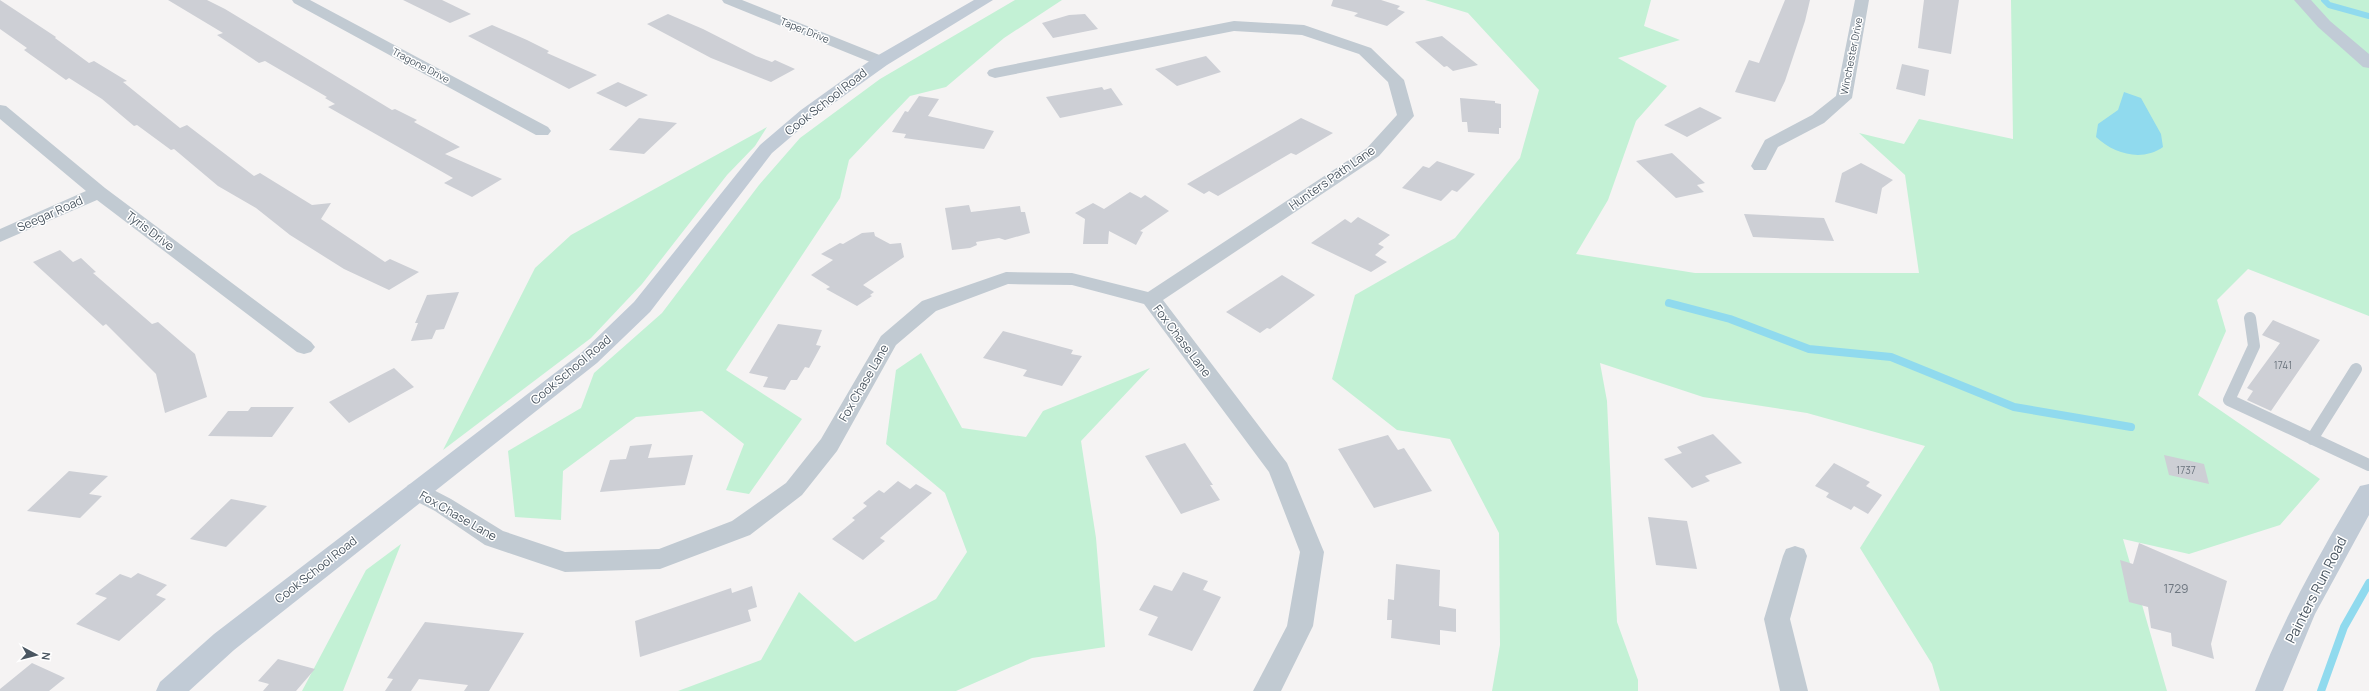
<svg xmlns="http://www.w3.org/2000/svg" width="2369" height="691" viewBox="0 0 2369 691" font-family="Manrope,sans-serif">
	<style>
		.green { fill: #c3f1d5 }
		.water { fill: #90daee }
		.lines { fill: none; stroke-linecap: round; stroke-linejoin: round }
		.stream-far1 { stroke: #90daee; stroke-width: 6 }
		.stream { stroke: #90daee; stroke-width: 8 }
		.building { fill: #cdcfd5 }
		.lane { stroke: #c1cad2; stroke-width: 12 }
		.street { fill: #c1cad2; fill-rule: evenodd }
		.secondary { fill: #c1cbd6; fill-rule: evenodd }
		.labels { text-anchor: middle; stroke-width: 3; stroke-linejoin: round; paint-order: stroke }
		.far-street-label { font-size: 10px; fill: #4a5661; stroke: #fff }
		.number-label { font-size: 10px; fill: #6b747e }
		.street-label { font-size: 12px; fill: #4a5661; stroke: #fff }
		.near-number-label { font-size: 12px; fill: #6b747e }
		.near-street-label { font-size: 14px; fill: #4a5661; stroke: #fff }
	</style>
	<rect width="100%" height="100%" fill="#f5f3f3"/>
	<path class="green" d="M 1015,0 L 1062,0 L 1004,38 L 946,87 L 910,96 L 849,160 L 840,198 L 726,370 L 802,419 L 749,494 L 726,490 L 744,444 L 702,411 L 636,417 L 563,471 L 561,520 L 515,517 L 508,451 L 581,408 L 594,373 L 662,313 L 759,185 L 800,138 L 880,79 Z
		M 1425,0 L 1651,0 L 1644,26 L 1680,40 L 1618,58 L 1667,86 L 1636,121 L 1608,200 L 1576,254 L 1695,273 L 1919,273 L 1905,175 L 1859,133 L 1904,144 L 1919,119 L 2013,139 L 2011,0 L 2369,0 L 2369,316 L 2248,269 L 2217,300 L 2226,331 L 2198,395 L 2320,479 L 2280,525 L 2189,554 L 2123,539 L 2167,691 L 1940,691 L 1932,664 L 1860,548 L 1925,446 L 1807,413 L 1703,397 L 1600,363 L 1607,401 L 1617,622 L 1638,680 L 1638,691 L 1492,691 L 1500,645 L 1499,533 L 1450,439 L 1397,430 L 1332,379 L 1355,295 L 1455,238 L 1520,158 L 1539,90 L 1468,13 Z
		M 767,127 L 755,146 L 727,175 L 642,284 L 591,338 L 443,450 L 535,268 L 571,235 Z
		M 921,353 L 962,428 L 1026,437 L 1043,411 L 1150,368 L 1081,441 L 1096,538 L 1105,647 L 1032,658 L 956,691 L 678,691 L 761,660 L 799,592 L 855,642 L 936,599 L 967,552 L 945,493 L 886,444 L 896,370 Z
		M 401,544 L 343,691 L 302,691 L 366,570 Z"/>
	<path class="water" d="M 2124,92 L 2141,98 L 2161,134 L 2163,147 C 2142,162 2114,154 2096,137 L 2098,124 L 2118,110 Z"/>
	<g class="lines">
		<path class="stream-far1" d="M 2324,0 L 2329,5 L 2369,16"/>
		<path class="stream" d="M 1669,303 L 1730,319 L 1809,349 L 1891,357 L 2014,407 L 2131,427
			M 2321,691 L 2344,627 L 2369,583"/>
	</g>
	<path class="building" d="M 0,0 L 56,37 L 55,38 L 89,63 L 94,61 L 127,81 L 123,82 L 180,128 L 187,125 L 254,176 L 260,173 L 312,205 L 331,203 L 321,219 L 385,262 L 390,259 L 419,272 L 389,290 L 344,269 L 290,235 L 256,208 L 218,186 L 174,149 L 171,150 L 137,125 L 134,126 L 102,99 L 69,78 L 66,80 L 24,50 L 27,48 L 0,29 Z
		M 168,0 L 207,0 L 225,9 L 392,110 L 395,109 L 417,120 L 414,122 L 460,147 L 445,154 L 502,179 L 472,197 L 444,183 L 453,178 L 328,107 L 335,104 L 325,98 L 327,97 L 265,61 L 259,63 L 217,35 L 223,33 Z
		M 403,0 L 442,0 L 471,14 L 450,23 Z
		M 1333,0 L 1381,0 L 1400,6 L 1397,9 L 1405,12 L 1387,26 L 1354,16 L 1358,13 L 1331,6 Z
		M 1785,0 L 1810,0 L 1805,21 L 1785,81 L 1775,102 L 1735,92 L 1749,60 L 1759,63 Z
		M 1924,0 L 1959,0 L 1951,54 L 1918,48 Z
		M 668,14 L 703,29 L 756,56 L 772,62 L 775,60 L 795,69 L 771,82 L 711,58 L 647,24 Z
		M 1085,14 L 1098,29 L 1053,38 L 1042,23 L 1069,15 Z
		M 492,25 L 527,40 L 549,51 L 547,53 L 597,75 L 569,89 L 468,36 Z
		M 1442,36 L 1478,65 L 1453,71 L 1447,66 L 1444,67 L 1415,42 Z
		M 1206,56 L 1221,72 L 1177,86 L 1155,69 Z
		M 1902,64 L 1929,70 L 1925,96 L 1896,89 Z
		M 618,82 L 648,95 L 626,107 L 596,93 Z
		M 1102,87 L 1104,90 L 1111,88 L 1123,105 L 1060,118 L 1046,97 Z
		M 919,96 L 939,99 L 928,116 L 994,131 L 984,149 L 904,138 L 906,134 L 892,132 L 905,111 L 908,112 Z
		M 1460,98 L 1495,101 L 1495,103 L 1501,104 L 1501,128 L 1499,128 L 1499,134 L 1468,132 L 1467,122 L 1462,122 Z
		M 1700,107 L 1722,118 L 1687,137 L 1664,125 Z
		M 639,118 L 677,123 L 644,154 L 609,150 Z
		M 1301,118 L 1333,133 L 1296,155 L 1291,153 L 1218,196 L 1209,191 L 1204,194 L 1187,184 Z
		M 1672,153 L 1705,183 L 1697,185 L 1704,192 L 1676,198 L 1636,161 Z
		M 1437,161 L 1475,174 L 1457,192 L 1452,190 L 1441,201 L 1402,188 L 1423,166 L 1429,168 Z
		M 1861,163 L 1893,180 L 1882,188 L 1877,214 L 1835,202 L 1842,173 Z
		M 1130,192 L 1141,198 L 1145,195 L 1169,211 L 1140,231 L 1143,232 L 1136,245 L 1109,231 L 1108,244 L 1083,244 L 1085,219 L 1075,213 L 1093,203 L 1104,209 Z
		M 969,205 L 971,212 L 1020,206 L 1021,212 L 1025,212 L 1030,233 L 1005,240 L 999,238 L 976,242 L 977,245 L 970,248 L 952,250 L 945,208 Z
		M 1744,214 L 1824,218 L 1834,241 L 1753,237 Z
		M 1358,217 L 1390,235 L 1378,244 L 1384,247 L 1375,255 L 1387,262 L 1371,272 L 1311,243 L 1345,219 L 1351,223 Z
		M 874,232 L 875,236 L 890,244 L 901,243 L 904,257 L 863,285 L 874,292 L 870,295 L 872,296 L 857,306 L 826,289 L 830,287 L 811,275 L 833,260 L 821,254 L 840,243 L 843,244 L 862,233 Z
		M 60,250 L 73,262 L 81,258 L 96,272 L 93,273 L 152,324 L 158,322 L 195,354 L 207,397 L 165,413 L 156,374 L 106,324 L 103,326 L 33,262 Z
		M 1282,275 L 1315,295 L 1270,329 L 1267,328 L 1260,333 L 1226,312 Z
		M 459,292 L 444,329 L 436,330 L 432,339 L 411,341 L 418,323 L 415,323 L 427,295 Z
		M 2273,320 L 2320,340 L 2271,411 L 2247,400 L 2253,391 L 2247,388 L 2280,343 L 2262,335 Z
		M 778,324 L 822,330 L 816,345 L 821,346 L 809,368 L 805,367 L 797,380 L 791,380 L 785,390 L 763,387 L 768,377 L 749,373 Z
		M 1003,331 L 1073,350 L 1071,354 L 1082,356 L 1062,386 L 1023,376 L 1027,370 L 983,358 Z
		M 394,368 L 414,387 L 349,423 L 329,402 Z
		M 251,407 L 294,407 L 272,437 L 208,436 L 228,411 L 248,411 Z
		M 1713,434 L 1742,463 L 1705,476 L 1710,481 L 1692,488 L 1664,459 L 1682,453 L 1677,447 Z
		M 1388,435 L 1398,450 L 1404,448 L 1432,491 L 1374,508 L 1338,449 Z
		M 1185,443 L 1213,485 L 1210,485 L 1220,500 L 1181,514 L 1145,456 Z
		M 652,444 L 648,458 L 693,455 L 685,485 L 600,492 L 610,460 L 626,459 L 630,446 Z
		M 2164,455 L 2204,464 L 2209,484 L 2169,475 Z
		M 1834,463 L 1870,482 L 1866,486 L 1882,495 L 1868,514 L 1854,506 L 1851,510 L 1826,497 L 1829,493 L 1815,486 Z
		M 69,471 L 108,476 L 89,494 L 102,496 L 80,518 L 27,511 Z
		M 898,481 L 910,489 L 916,484 L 932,493 L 880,538 L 885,541 L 863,560 L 832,539 L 855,520 L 852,518 L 867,506 L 863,503 L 879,490 L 884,493 Z
		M 231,499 L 267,506 L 226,547 L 190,539 Z
		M 1648,517 L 1687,521 L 1697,569 L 1656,565 Z
		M 2139,543 L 2227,581 L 2211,644 L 2214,659 L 2172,646 L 2171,633 L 2151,628 L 2148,607 L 2129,602 L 2120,560 L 2133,564 Z
		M 1396,564 L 1440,570 L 1439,606 L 1456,609 L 1456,632 L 1440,630 L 1440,645 L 1391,638 L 1392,620 L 1387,620 L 1388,599 L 1394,600 Z
		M 1183,572 L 1208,581 L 1203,590 L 1221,597 L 1192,651 L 1148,635 L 1158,617 L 1139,610 L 1154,585 L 1172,591 Z
		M 138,573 L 167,585 L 156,595 L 166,599 L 119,641 L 76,624 L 107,598 L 95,594 L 120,574 L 131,578 Z
		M 752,586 L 757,607 L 748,610 L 751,621 L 640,657 L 635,621 L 731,588 L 732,593 Z
		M 425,622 L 524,633 L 489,691 L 464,691 L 468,685 L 419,679 L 411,691 L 385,691 L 393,679 L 387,678 Z
		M 278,659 L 315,669 L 296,691 L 263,691 L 269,684 L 258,681 Z
		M 32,663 L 65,678 L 49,691 L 0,691 L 0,689 Z"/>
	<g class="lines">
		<path class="lane" d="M 2250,318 L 2254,346 L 2229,400 L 2369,465
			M 2312,439 L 2356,369"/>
		<path class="street" d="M 292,0 L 310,0 L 548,127 L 551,131 L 548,135 L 536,135 L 294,3 Z
			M 722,0 L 742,0 L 887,58 L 889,61 L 887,64 L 875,64 L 724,3 Z
			M 1855,0 L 1869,0 L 1852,98 L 1824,123 L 1778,147 L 1766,170 L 1754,170 L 1751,166 L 1765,140 L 1812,115 L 1836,96 Z
			M 1234,21 L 1304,25 L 1371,48 L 1404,80 L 1414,116 L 1379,156 L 1163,300 L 1287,463 L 1324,552 L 1313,626 L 1281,691 L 1253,691 L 1287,626 L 1300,552 L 1269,472 L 1144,304 L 1072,285 L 1008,284 L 936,311 L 896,345 L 837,451 L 802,495 L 750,535 L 660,569 L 565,572 L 485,545 L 435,511 L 408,497 L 404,491 L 408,485 L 416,482 L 424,485 L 451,499 L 503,531 L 565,552 L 659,549 L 732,521 L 786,483 L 821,439 L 881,336 L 922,301 L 1006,272 L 1072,273 L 1148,292 L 1367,148 L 1397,115 L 1388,82 L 1359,54 L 1302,35 L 1234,31 L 995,78 L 989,76 L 987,73 L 989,70 L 995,68 Z
			M 0,105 L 6,106 L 105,188 L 311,342 L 315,347 L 311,352 L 304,354 L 297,352 L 97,200 L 0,242 L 0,229 L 86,191 L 0,119 Z
			M 1795,546 L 1804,549 L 1807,556 L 1790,619 L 1808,691 L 1780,691 L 1764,619 L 1783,556 L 1786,549 Z"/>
		<path class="secondary" d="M 974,0 L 993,0 L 887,65 L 813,118 L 772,153 L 650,312 L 597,363 L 234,650 L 189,691 L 156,691 L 160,682 L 214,634 L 581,353 L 634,302 L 760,145 L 801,110 L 875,57 Z
			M 2294,0 L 2311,0 L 2330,21 L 2369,54 L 2369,68 L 2363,67 L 2318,27 Z
			M 2369,484 L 2369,515 L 2315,614 L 2283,691 L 2255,691 C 2283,619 2320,552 2360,486 Z"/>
	</g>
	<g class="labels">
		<g class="far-street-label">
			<text transform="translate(805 30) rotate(22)" y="4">Taper Drive</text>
			<text transform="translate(1851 56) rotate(-79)" y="4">Winchester Drive</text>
			<text transform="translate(421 65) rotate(28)" y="4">Tragone Drive</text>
		</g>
		<g class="number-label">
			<text x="2283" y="369">1741</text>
			<text x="2186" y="474">1737</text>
		</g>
		<g class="street-label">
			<text transform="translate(826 102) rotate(-38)" y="4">Cook School Road</text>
			<text transform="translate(1332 178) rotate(-35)" y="4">Hunters Path Lane</text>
			<text transform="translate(50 214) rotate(-24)" y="4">Seegar Road</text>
			<text transform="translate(150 231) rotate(37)" y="4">Tyris Drive</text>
			<text transform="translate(1182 341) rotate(53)" y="4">Fox Chase Lane</text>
			<text transform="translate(571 370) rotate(-40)" y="4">Cook School Road</text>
			<text transform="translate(864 383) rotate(-60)" y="4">Fox Chase Lane</text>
			<text transform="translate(458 516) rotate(30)" y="4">Fox Chase Lane</text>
			<text transform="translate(316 570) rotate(-38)" y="4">Cook School Road</text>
		</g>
		<g class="near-number-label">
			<text x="2176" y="593">1729</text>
		</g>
		<g class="near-street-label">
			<text transform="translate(2316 590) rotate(-63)" y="5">Painters Run Road</text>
		</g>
	</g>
	<g transform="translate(36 655) rotate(97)" stroke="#ffffff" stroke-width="3" paint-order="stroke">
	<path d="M0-3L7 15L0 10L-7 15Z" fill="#4a5661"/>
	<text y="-6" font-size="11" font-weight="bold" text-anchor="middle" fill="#4a5661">N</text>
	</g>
</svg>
